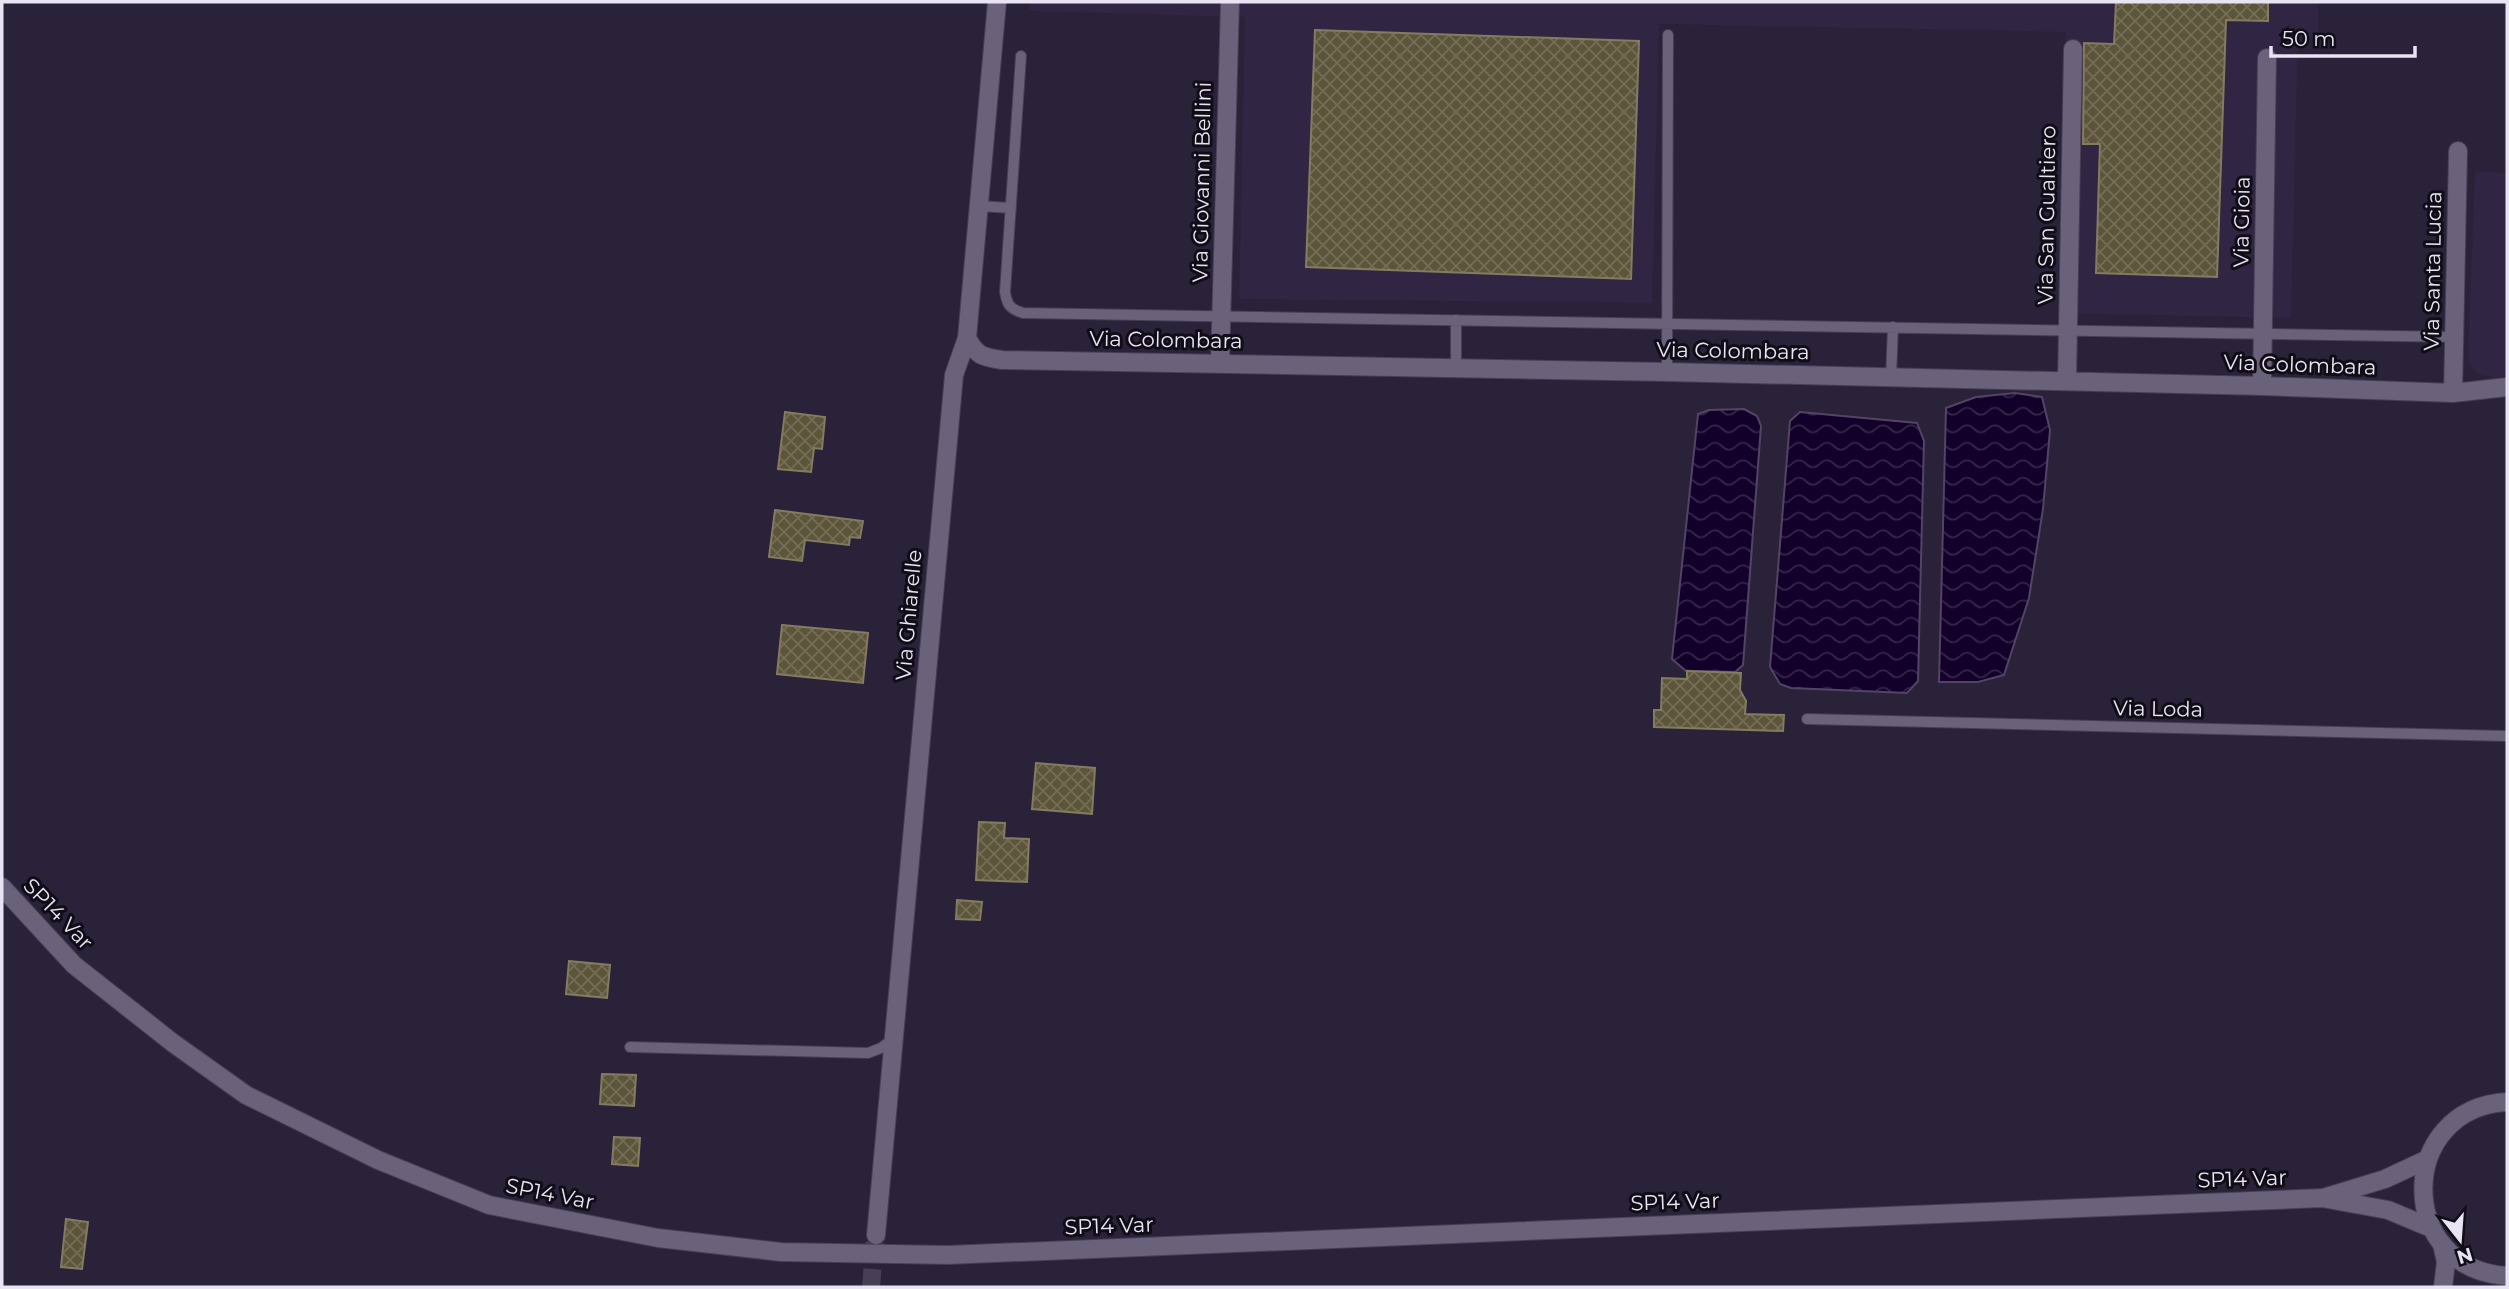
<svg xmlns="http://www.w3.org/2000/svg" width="2509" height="1289" viewBox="0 0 2509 1289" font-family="Montserrat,sans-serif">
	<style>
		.built { fill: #302542 }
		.water { fill: url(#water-waves); stroke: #534466; stroke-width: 2 }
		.building { fill: url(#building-cross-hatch); stroke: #847c60; stroke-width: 2 }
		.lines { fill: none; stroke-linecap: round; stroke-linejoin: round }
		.minor-tunnel { stroke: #473f54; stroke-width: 18; stroke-dasharray: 18 9; stroke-linecap: butt }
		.service-casing { stroke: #463e52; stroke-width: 12 }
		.minor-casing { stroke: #463e52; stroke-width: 20 }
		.secondary-casing { stroke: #463e52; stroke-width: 20 }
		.service { stroke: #6a617b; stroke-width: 10 }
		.minor { stroke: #6a617b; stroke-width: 18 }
		.secondary { stroke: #6a617b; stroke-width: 18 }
		.labels { text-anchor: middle; stroke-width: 6; stroke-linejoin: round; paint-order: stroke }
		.street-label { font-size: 21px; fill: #e9e4f3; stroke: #110d17 }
	</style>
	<defs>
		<pattern id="water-waves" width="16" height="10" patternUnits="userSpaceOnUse" patternTransform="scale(1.75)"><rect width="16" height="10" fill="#13002a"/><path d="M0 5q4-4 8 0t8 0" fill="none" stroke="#352549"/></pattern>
		<pattern id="building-cross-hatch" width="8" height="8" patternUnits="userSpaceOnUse" patternTransform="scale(1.75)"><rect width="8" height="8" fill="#5d553a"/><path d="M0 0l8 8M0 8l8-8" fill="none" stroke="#746d57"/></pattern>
	</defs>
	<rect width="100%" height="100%" fill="#2a2238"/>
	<path class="built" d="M 1029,2 L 2318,2 L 2318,37 L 2298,36 L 2291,318 L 2060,313 L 2066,32 L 1659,24 L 1652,303 L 1239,299 L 1245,17 L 1029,11 Z
		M 2475,171 L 2507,173 L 2507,376 L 2497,378 L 2477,373 L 2470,364 L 2468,354 Z"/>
	<path class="water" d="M 2015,393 L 2042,397 L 2050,430 L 2043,509 L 2029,598 L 2004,675 L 1978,682 L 1939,682 L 1946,408 L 1976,397 Z
		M 1744,409 L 1757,416 L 1761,426 L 1743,665 L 1735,672 L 1686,671 L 1672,659 L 1698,414 L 1709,410 Z
		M 1800,412 L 1917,423 L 1924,441 L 1918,681 L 1907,693 L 1791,688 L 1780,684 L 1770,667 L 1790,421 Z"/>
	<path class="building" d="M 2116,2 L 2268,2 L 2268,21 L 2226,20 L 2217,277 L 2096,273 L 2100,144 L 2083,144 L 2084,43 L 2114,44 Z
		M 1315,30 L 1639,41 L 1631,279 L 1306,267 Z
		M 785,412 L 825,417 L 822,449 L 814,448 L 811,472 L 778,469 Z
		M 775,510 L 863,521 L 860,538 L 850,537 L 849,545 L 805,540 L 802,561 L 769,557 Z
		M 782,625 L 868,633 L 863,683 L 777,674 Z
		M 1687,671 L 1741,673 L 1740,690 L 1746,701 L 1745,714 L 1784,715 L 1783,731 L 1654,727 L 1654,710 L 1661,710 L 1662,678 L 1687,679 Z
		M 1036,763 L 1095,768 L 1092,814 L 1032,809 Z
		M 979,822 L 1005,823 L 1004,838 L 1029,839 L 1027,882 L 976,880 Z
		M 957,900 L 982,902 L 980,920 L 956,919 Z
		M 569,961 L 610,965 L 607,998 L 566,994 Z
		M 602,1074 L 636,1075 L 634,1106 L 600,1104 Z
		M 614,1137 L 640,1138 L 638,1166 L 612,1164 Z
		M 66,1219 L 88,1222 L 82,1269 L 61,1267 Z"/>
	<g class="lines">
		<path class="minor-tunnel" d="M 871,1287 L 875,1238"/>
		<defs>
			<path id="service" d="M 1021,56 L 1005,292 C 1007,305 1010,309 1023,313 L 2455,337
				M 979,206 L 1011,208
				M 1456,320 L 1456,368
				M 1667,372 L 1668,35
				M 1891,377 L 1893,327
				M 1807,719 L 2507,736
				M 630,1047 L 868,1053 L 881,1048 L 893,1039"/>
			<path id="minor" d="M 967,338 C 977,356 982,357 1002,360 L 1667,372 L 2262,386 L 2453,393 L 2507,387
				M 1220,363 L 1230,2
				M 2067,381 L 2073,49
				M 2262,386 L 2267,58
				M 2453,393 L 2458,151
				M 876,1235 L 954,375 L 967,338 L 997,2
				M 2442,1244 L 2446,1262 L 2443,1287"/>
			<path id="secondary" d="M 2,887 L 74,965 L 173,1043 L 246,1095 L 378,1160 L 489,1205 L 658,1238 L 781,1252 L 948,1255 L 2322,1198 L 2388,1210 L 2431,1228
				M 2507,1102 C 2396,1108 2395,1269 2507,1276
				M 2326,1197 L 2385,1179 L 2428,1159"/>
		</defs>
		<use href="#service" class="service-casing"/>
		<use href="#minor" class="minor-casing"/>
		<use href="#secondary" class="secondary-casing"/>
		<use href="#service" class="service"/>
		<use href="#minor" class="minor"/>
		<use href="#secondary" class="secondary"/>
	</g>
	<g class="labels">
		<g class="street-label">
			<text transform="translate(1202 182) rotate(-89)" y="7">Via Giovanni Bellini</text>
			<text transform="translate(2047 215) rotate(-89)" y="7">Via San Gualtiero</text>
			<text transform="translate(2242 222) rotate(-89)" y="7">Via Gioia</text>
			<text transform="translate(2433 271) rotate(-89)" y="7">Via Santa Lucia</text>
			<text transform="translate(1166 340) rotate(1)" y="7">Via Colombara</text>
			<text transform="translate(1733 351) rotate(1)" y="7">Via Colombara</text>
			<text transform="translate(2300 365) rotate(2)" y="7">Via Colombara</text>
			<text transform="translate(909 615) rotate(-85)" y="7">Via Ghiarelle</text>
			<text transform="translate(2158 709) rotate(1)" y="7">Via Loda</text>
			<text transform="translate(58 914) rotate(46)" y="7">SP14 Var</text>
			<text transform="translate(2242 1179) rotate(-2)" y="7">SP14 Var</text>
			<text transform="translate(550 1194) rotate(11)" y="7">SP14 Var</text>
			<text transform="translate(1675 1202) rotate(-2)" y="7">SP14 Var</text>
			<text transform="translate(1109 1226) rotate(-2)" y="7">SP14 Var</text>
		</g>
	</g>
	<rect width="2509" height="1289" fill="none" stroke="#e9e4f3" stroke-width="7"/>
	<g transform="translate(2460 1240) rotate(163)" stroke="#110d17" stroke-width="5" paint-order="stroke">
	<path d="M0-5L12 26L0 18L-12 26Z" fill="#e9e4f3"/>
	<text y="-10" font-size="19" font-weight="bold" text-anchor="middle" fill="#e9e4f3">N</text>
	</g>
	<path d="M2271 46v10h144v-10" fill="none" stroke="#e9e4f3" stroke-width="3.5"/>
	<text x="2282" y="46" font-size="21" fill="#e9e4f3" stroke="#110d17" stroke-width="5" paint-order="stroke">50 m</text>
</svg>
